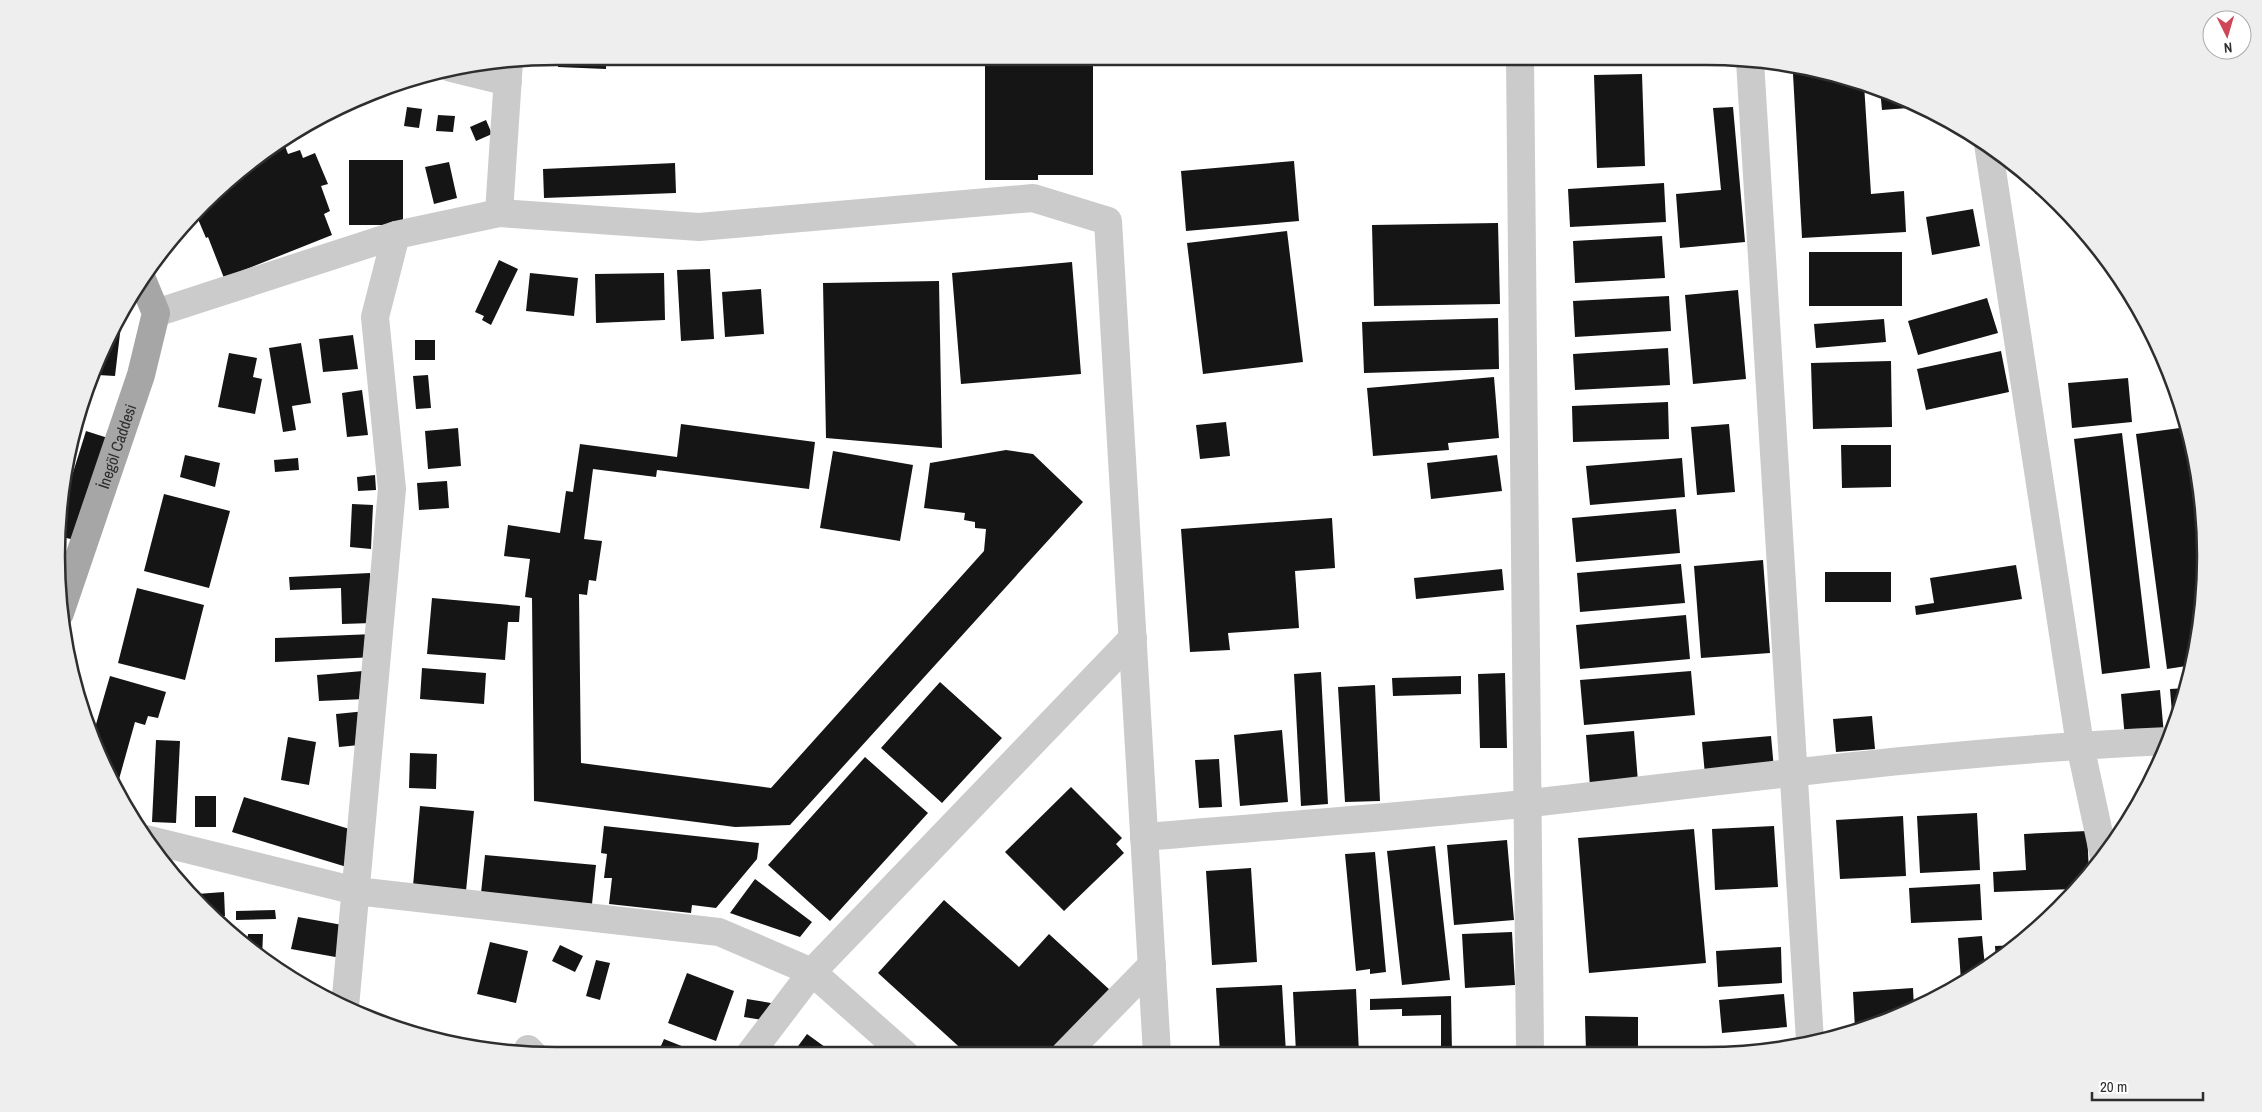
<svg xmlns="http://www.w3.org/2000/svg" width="2262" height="1112" viewBox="0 0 2262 1112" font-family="'Archivo Narrow',sans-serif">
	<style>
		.building { fill: #151515 }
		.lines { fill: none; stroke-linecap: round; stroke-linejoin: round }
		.minor { stroke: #cbcbcb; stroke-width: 28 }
		.tertiary { stroke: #cbcbcb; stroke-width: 28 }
		.primary { stroke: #a6a6a6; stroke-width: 28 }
		.labels { text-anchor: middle; stroke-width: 5; stroke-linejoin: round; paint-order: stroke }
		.street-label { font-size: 16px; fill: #2e2e2e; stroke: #fff }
		.rim { fill: none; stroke: #2e2e2e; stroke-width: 2.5 }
	</style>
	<rect width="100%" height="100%" fill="#fff"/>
	<path class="building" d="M 558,56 L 606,56 L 606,69 L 558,67 Z
		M 985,56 L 1093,56 L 1093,175 L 1038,175 L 1038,180 L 985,180 Z
		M 1202,56 L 1229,56 L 1229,61 L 1202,61 Z
		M 1824,72 L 1864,84 L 1871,194 L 1904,191 L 1906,232 L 1802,238 L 1793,74 Z
		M 1642,74 L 1645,166 L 1597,168 L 1594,75 Z
		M 1880,89 L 1898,94 L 1921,107 L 1882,110 Z
		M 407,107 L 422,109 L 419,128 L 404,126 Z
		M 1733,107 L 1745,242 L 1680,248 L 1676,194 L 1721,190 L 1713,108 Z
		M 438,115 L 455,116 L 453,132 L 436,131 Z
		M 486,120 L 492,134 L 476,141 L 470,127 Z
		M 272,146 L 274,150 L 285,146 L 288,154 L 300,150 L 303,158 L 315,153 L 328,184 L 321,186 L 330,211 L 324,214 L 332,235 L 224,278 L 208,237 L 206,238 L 195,212 L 251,161 Z
		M 349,160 L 403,160 L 403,225 L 349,225 Z
		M 1294,161 L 1299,221 L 1186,231 L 1181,171 Z
		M 449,162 L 457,198 L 434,204 L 425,167 Z
		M 675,163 L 676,193 L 544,198 L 543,169 Z
		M 2035,182 L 2048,194 L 2035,194 Z
		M 1664,183 L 1666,222 L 1570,227 L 1568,189 Z
		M 1973,209 L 1980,246 L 1932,255 L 1926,217 Z
		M 1498,223 L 1500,304 L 1374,306 L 1372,225 Z
		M 1287,231 L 1303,362 L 1203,374 L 1187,243 Z
		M 1662,236 L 1665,278 L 1575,283 L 1573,241 Z
		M 1809,252 L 1902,252 L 1902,306 L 1809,306 Z
		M 499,260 L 518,269 L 491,325 L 482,320 L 484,316 L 475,312 Z
		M 1072,262 L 1081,374 L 961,384 L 952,273 Z
		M 710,269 L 714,339 L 681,341 L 677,270 Z
		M 530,273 L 578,278 L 574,316 L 526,311 Z
		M 664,273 L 665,320 L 596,323 L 595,274 Z
		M 939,281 L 942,448 L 826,438 L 823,283 Z
		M 761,289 L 764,334 L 725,337 L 722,292 Z
		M 1738,290 L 1746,379 L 1693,384 L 1685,295 Z
		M 1669,296 L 1671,331 L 1575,337 L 1573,301 Z
		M 1987,298 L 1998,333 L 1918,355 L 1908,321 Z
		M 1498,318 L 1499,369 L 1364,373 L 1362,322 Z
		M 1884,319 L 1886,342 L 1816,348 L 1814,324 Z
		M 116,324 L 121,325 L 115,376 L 98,375 L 99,367 L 94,367 L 94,364 Z
		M 353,335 L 358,369 L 323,372 L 319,339 Z
		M 415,340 L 435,340 L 435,360 L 415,360 Z
		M 301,343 L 311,403 L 292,406 L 296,430 L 283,432 L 269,348 Z
		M 1668,348 L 1670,385 L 1575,390 L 1573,354 Z
		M 2001,351 L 2009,392 L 1926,410 L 1917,369 Z
		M 229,353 L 257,358 L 253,377 L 262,379 L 255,414 L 218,407 Z
		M 1891,361 L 1892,427 L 1813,429 L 1811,363 Z
		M 428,375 L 431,408 L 416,409 L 413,376 Z
		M 1494,377 L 1499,438 L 1448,443 L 1449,450 L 1373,456 L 1367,388 Z
		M 2128,378 L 2132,422 L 2072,428 L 2068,383 Z
		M 362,390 L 368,435 L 347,437 L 342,393 Z
		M 1668,402 L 1669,439 L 1573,442 L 1572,406 Z
		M 1226,422 L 1230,456 L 1200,459 L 1196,425 Z
		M 681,424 L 815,442 L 809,489 L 657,470 L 656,477 L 593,469 L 584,539 L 602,541 L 596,581 L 589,580 L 587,595 L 579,594 L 581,763 L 771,788 L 984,551 L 986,529 L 975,528 L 975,522 L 964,520 L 965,513 L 924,508 L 930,463 L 1006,450 L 1033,454 L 1083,502 L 790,825 L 735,827 L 534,801 L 532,598 L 525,597 L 530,559 L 504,556 L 508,525 L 560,533 L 566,491 L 573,492 L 580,444 L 677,457 Z
		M 1729,424 L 1735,492 L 1697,495 L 1691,427 Z
		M 2187,427 L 2191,442 L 2206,556 L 2196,654 L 2193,665 L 2167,669 L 2136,434 Z
		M 458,428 L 461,466 L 428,469 L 425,431 Z
		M 86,431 L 108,438 L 75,540 L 62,537 L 66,524 L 60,522 L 61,511 Z
		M 2122,433 L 2150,668 L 2102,674 L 2074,439 Z
		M 1841,445 L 1891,445 L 1891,487 L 1842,488 Z
		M 833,451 L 913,465 L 900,541 L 820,528 Z
		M 185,455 L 220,463 L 215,487 L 180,477 Z
		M 1497,455 L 1502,491 L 1431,499 L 1427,463 Z
		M 298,458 L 299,470 L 275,472 L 274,460 Z
		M 1682,458 L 1685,497 L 1590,505 L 1586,466 Z
		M 375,475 L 376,490 L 358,491 L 357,477 Z
		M 447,481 L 449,508 L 419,510 L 417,483 Z
		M 164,494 L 230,511 L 209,588 L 144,571 Z
		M 352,504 L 373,505 L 371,549 L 350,547 Z
		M 1676,509 L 1680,553 L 1576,562 L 1572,518 Z
		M 1332,518 L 1335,568 L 1295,571 L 1299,628 L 1228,633 L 1230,650 L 1190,652 L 1181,529 Z
		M 57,552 L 68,556 L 58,583 L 56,556 Z
		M 1763,560 L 1770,653 L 1701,658 L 1694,566 Z
		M 1681,564 L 1685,603 L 1580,612 L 1577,573 Z
		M 2016,565 L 2022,599 L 1916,615 L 1915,606 L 1934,603 L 1930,578 Z
		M 1502,569 L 1504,590 L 1416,599 L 1414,578 Z
		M 1825,572 L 1891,572 L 1891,602 L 1825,602 Z
		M 370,573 L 372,623 L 342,624 L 341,588 L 290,590 L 289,577 Z
		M 137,588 L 204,605 L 185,680 L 118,663 Z
		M 432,598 L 520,606 L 519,622 L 508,622 L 505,660 L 427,654 Z
		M 1686,615 L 1690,659 L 1580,669 L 1576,625 Z
		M 374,634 L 375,657 L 275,662 L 275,638 Z
		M 422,668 L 486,673 L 484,704 L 420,699 Z
		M 363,671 L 365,699 L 319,701 L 317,675 Z
		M 1691,671 L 1695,715 L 1584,725 L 1580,680 Z
		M 1321,672 L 1328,804 L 1301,806 L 1294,674 Z
		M 1505,673 L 1507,748 L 1480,748 L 1478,674 Z
		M 110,676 L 166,692 L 158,718 L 148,716 L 145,725 L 135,722 L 116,790 L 108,777 L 92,738 Z
		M 1461,676 L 1461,694 L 1393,696 L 1392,678 Z
		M 940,682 L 1002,738 L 942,803 L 881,748 Z
		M 1375,685 L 1380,801 L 1345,802 L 1338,687 Z
		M 2186,688 L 2178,713 L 2172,713 L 2170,689 Z
		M 2160,690 L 2164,735 L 2125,739 L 2121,694 Z
		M 366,711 L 369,744 L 339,747 L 336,714 Z
		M 1872,716 L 1875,749 L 1836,752 L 1833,719 Z
		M 1282,730 L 1288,802 L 1240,806 L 1234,735 Z
		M 1634,731 L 1638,782 L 1590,786 L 1586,735 Z
		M 1771,736 L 1774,769 L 1705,775 L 1702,742 Z
		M 288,737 L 316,742 L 309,785 L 281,780 Z
		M 156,740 L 180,741 L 176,823 L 152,822 Z
		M 410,753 L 437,754 L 436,789 L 409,788 Z
		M 865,757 L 928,813 L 830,921 L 768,865 Z
		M 1219,759 L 1222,807 L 1199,808 L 1195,760 Z
		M 1071,787 L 1122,838 L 1116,844 L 1124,853 L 1064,911 L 1005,852 Z
		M 195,796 L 216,796 L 216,827 L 195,827 Z
		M 244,797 L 356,831 L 350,868 L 232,832 Z
		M 420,806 L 474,811 L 466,891 L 413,886 Z
		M 1977,813 L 1980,870 L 1920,873 L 1917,816 Z
		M 1903,816 L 1906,876 L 1840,879 L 1836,820 Z
		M 604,826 L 759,843 L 757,859 L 716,908 L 692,905 L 691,913 L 609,904 L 612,878 L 604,878 L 607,854 L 601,853 Z
		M 1774,826 L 1778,887 L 1715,890 L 1712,829 Z
		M 1694,829 L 1706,963 L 1589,973 L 1578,838 Z
		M 2087,831 L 2089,873 L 2074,889 L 1994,892 L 1993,872 L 2026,870 L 2024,834 Z
		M 1507,840 L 1514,920 L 1454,925 L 1447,845 Z
		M 1435,846 L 1450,980 L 1402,985 L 1387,851 Z
		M 1375,852 L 1386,972 L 1370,974 L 1370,969 L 1356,971 L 1345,854 Z
		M 485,855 L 596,865 L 592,904 L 481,893 Z
		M 1251,868 L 1257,962 L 1212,965 L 1206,871 Z
		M 755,879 L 812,922 L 800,937 L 730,913 Z
		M 1980,884 L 1982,920 L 1911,923 L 1909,888 Z
		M 224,892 L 225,916 L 212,917 L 197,903 L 197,894 Z
		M 944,900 L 1019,967 L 1049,934 L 1111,991 L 1054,1054 L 967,1054 L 878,973 Z
		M 275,910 L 276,919 L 236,920 L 236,911 Z
		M 298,917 L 348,926 L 341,958 L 291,949 Z
		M 1512,932 L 1515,985 L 1465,988 L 1462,934 Z
		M 248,934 L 263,934 L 262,958 L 247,946 Z
		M 1982,936 L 1985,967 L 1961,981 L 1958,938 Z
		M 490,942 L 528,951 L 516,1003 L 477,994 Z
		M 560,945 L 583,956 L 575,972 L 552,961 Z
		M 2018,945 L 2010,952 L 1996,961 L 1995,946 Z
		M 1781,947 L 1782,983 L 1718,987 L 1716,951 Z
		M 596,960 L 610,963 L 600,1000 L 586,996 Z
		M 687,973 L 734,991 L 716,1041 L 668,1023 Z
		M 1282,985 L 1286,1053 L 1220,1053 L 1216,988 Z
		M 1913,988 L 1914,1008 L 1898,1018 L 1855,1029 L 1853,992 Z
		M 1356,989 L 1359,1053 L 1296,1053 L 1293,992 Z
		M 1784,994 L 1787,1027 L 1722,1033 L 1719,1000 Z
		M 1451,996 L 1452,1053 L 1441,1053 L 1441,1015 L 1402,1016 L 1402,1009 L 1370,1010 L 1370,999 Z
		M 747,999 L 771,1003 L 768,1021 L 744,1017 Z
		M 1585,1016 L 1638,1017 L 1638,1052 L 1586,1052 Z
		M 807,1034 L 836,1055 L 795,1055 L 793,1053 Z
		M 664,1039 L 689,1049 L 686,1055 L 657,1055 Z"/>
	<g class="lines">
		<path class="minor" d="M 1520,56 L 1530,1052
			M 1750,61 L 1810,1041
			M 451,68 L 508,82
			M 1988,144 L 2080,745 L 2104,857
			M 499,213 L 509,61
			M 1144,837 C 1273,826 1403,817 1531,803 C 1743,779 1956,750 2169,741
			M 146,839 L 356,891 L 719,932 L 812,972 L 906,1055
			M 345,1007 L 392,489 L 375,317 L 396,235
			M 528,1049 L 533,1054
			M 1065,1054 L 1152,965
			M 749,1055 L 812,972 L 1133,638"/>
		<path class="tertiary" d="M 156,313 L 396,235 L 499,213 L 699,227 L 1033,198 L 1108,221 L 1157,1054"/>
		<path class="primary" id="s1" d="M 60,613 L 141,375 L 156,313 L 141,277"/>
	</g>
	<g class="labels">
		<g class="street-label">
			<text dy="6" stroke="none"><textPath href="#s1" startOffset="176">İnegöl Caddesi</textPath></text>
		</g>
	</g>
	<path d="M0 0H2262V1112H0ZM556 65H1706A491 491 0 0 1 2197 556V556A491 491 0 0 1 1706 1047H556A491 491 0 0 1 65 556V556A491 491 0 0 1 556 65Z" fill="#eee" fill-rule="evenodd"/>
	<path class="rim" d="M556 65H1706A491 491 0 0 1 2197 556V556A491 491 0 0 1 1706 1047H556A491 491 0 0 1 65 556V556A491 491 0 0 1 556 65Z"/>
	<g transform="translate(2227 35) rotate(175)"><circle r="24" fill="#ffffff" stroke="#ababab"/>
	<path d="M0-4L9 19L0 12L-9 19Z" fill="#cf4656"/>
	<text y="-8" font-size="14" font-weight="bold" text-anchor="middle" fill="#2e2e2e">N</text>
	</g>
	<path d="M2092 1092v8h111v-8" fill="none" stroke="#2e2e2e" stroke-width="2.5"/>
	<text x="2100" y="1092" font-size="15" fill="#2e2e2e" stroke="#ffffff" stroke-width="4" paint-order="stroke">20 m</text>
</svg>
